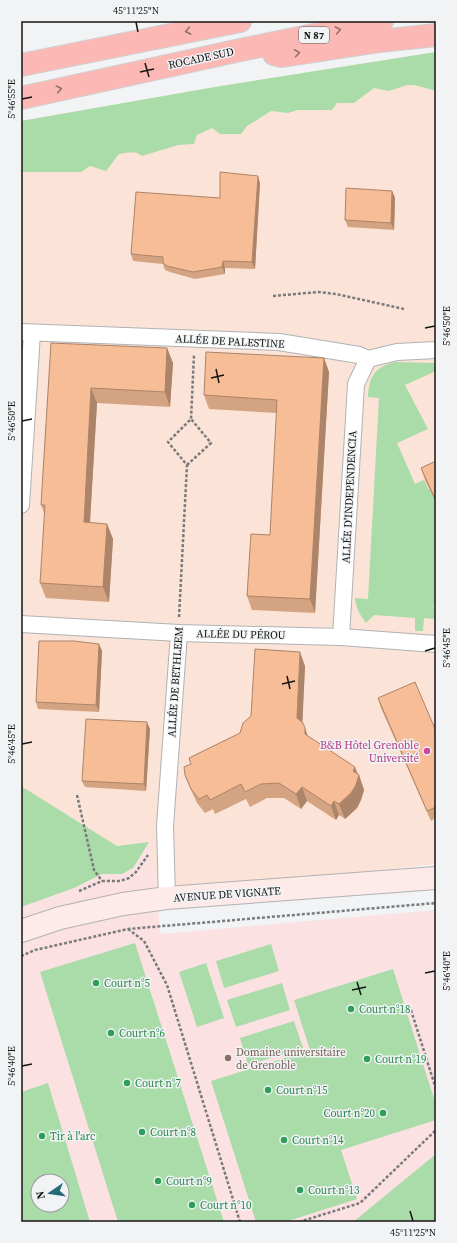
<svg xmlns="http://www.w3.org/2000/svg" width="457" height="1243" viewBox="0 0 457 1243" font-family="'Source Serif 4',serif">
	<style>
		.commercial { fill: #fbe3d8 }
		.education { fill: #fce1e3; fill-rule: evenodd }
		.green { fill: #a9dca8; fill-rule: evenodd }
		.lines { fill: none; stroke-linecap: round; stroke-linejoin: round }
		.street-casing { stroke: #b0b2b3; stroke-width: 18 }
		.secondary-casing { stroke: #b0b2b3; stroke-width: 24 }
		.highway-casing { stroke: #d0d0d0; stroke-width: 24 }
		.path { stroke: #797a7b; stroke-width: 2.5; stroke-dasharray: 3 2; stroke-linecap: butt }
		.street { stroke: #fff; stroke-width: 16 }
		.secondary { stroke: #feeae8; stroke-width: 22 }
		.highway { stroke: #fcb8b4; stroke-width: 22 }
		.wall { fill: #d4a381 }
		.shaded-wall { fill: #ac8469 }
		.building { fill: #f6bd96; stroke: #ac8469 }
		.oneway { stroke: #946f6c }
		.ticks { fill: none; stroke: #141515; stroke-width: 1.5 }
		.hotel-dot { fill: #d1479c; stroke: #f1f3f5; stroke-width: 1.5 }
		.leisure-dot { fill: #2e9e5b; stroke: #f1f3f5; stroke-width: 1.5 }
		.education-dot { fill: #8d6e63; stroke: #f1f3f5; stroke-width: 1.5 }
		.labels { text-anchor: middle; stroke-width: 3; stroke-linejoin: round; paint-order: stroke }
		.shield { fill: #f1f3f5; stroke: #565858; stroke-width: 1 }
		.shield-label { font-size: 10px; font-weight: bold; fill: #141515 }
		.street-label { font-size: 11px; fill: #141515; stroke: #f1f3f5 }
		.hotel-label { font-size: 11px; fill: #b23c85; stroke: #f1f3f5; text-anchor: end }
		.leisure-label { font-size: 11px; fill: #27864d; stroke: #f1f3f5; text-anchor: start }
		.education-label { font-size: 11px; fill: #785e54; stroke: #f1f3f5; text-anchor: start }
		.neatline { fill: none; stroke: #141515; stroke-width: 1.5 }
		.ticks-label { font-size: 10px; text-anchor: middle; fill: #141515 }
	</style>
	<rect width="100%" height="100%" fill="#f1f3f5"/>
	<path class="commercial" d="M 436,52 L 436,864 L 348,874 L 157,890 L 149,842 L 117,846 L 21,786 L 21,121 L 215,87 Z"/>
	<path class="education" d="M 21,786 L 117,846 L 149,842 L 157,889 L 160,934 L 436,910 L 436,1222 L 21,1222 ZM 38,1181 L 62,1181 L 62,1205 L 38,1205 Z"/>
	<path class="green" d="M 436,52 L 436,91 L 415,85 L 407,85 L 389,91 L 374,88 L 354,103 L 337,103 L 332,110 L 298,110 L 288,113 L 271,111 L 247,126 L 241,134 L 220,134 L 212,128 L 197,135 L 194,144 L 178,145 L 142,156 C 135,150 127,153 119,154 L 106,171 L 90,166 L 81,172 L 21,172 L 21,121 L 215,87 Z
		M 395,362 L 436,363 L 436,371 L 405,385 L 428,429 L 397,443 L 415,484 L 424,480 L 429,490 L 431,489 L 436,503 L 436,604 L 433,606 L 436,612 L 436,619 L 424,618 L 423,631 L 415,631 L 415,618 L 374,615 L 366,623 C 360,615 356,608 355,598 L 368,599 L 379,398 L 368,397 C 369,376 375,367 395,362 Z
		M 21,786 L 117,846 L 149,842 L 133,868 L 122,874 L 102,874 L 74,888 L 21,907 Z
		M 135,943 L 224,1222 L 118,1222 L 40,972 Z
		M 271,944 L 279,971 L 224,988 L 216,961 Z
		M 206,963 L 224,1018 L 197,1027 L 179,972 Z
		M 393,969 L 436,1105 L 436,1120 L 341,1150 L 357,1199 L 285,1222 L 256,1222 L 211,1081 L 310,1050 L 294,1000 Z
		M 282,983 L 290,1010 L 236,1027 L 227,1000 Z
		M 294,1021 L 303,1048 L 248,1065 L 240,1038 Z
		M 48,1083 L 90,1222 L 21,1222 L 21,1092 ZM 38,1181 L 62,1181 L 62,1205 L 38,1205 Z
		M 436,1154 L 436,1222 L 353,1222 Z"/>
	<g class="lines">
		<defs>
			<path id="street" d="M 21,332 L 279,342 L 359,355 L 368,359 L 397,352 L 436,350
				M 21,505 L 32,333
				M 21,624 L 179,633 L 341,637 L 436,644
				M 341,637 L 356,384 L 368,359
				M 167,898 L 165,826 L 179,633"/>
			<path id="secondary" d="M 21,931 L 60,918 L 123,904 L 167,898 L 436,878"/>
			<path id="highway" d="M 274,54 L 282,56 L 380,41 L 436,35
				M 21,65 L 240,21
				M 21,98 L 245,49 L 382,21"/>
		</defs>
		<use href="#street" class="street-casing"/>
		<use href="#secondary" class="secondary-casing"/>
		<use href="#highway" class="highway-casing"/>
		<path class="path" d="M 273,296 L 318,292 L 336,294 L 404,309
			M 187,465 L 211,443 L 191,419
			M 179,617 L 187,465 L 168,442 L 191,419 L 194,355
			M 77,795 L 94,870 L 102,881
			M 79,891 L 102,881 L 120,881 L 129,878 L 136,872 L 148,855
			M 128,929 L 144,941 L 167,985 L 240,1222
			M 21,956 L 35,950 L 128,929 L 436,903
			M 411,1010 L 436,1089
			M 299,1222 L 360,1203 L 436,1130"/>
		<use href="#street" class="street"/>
		<use href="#secondary" class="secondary"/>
		<use href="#highway" class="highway"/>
	</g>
	<path class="wall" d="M 260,183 L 255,269 L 225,268 L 225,274 L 195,279 L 170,272 L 165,270 L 163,264 L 133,261 L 131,254 L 220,198 Z
		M 392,191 L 395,198 L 394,230 L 348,227 L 345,220 Z
		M 51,343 L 167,348 L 173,363 L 170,407 L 97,403 L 90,523 L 107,524 L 113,539 L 109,602 L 46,598 L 40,583 L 45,515 L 41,505 Z
		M 324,358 L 329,372 L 315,613 L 252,610 L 247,596 L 270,535 L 277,413 L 209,409 L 204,395 Z
		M 436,461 L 436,503 L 425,480 L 421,468 Z
		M 99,644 L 102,651 L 99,712 L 38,709 L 36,702 Z
		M 305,666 L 302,722 L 308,736 L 359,775 L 364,790 L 361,800 L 357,808 L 345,819 L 339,815 L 336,820 L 307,801 L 301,809 L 284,798 L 267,798 L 250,807 L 246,799 L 215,814 L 213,809 L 205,813 L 197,803 L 191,790 L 185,775 L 191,764 L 189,758 L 240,733 L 251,716 Z
		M 378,698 L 436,731 L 436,818 L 431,821 L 381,708 Z
		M 150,729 L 146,791 L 85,787 L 82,781 Z"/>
	<path class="shaded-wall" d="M 258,176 L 260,183 L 255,269 L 252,262 Z
		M 392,191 L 395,198 L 394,230 L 391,223 Z
		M 223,261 L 225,268 L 225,274 L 222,267 Z
		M 167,348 L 173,363 L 170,407 L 165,392 Z
		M 324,358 L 329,372 L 315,613 L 310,599 Z
		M 91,388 L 97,403 L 89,537 L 84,522 Z
		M 107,524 L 113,539 L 109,602 L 103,587 Z
		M 99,644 L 102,651 L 99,712 L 96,705 Z
		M 300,652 L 305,666 L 302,732 L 297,718 Z
		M 147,722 L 150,729 L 146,791 L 144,784 Z
		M 305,728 L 310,743 L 305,734 Z
		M 355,767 L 359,777 L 359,775 L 364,790 L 361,800 L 357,808 L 345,819 L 339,804 Z
		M 302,787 L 307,801 L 301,809 L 296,794 Z
		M 334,801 L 339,815 L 336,820 L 331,806 Z"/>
	<path class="building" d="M 220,172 L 258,176 L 252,262 L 223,261 L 222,267 L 193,272 L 167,266 L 163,263 L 163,257 L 131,254 L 136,192 L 220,198 Z
		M 346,188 L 392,191 L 391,223 L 345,220 Z
		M 51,343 L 167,348 L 165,392 L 91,388 L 84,522 L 107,524 L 103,587 L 40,583 L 45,505 L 41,505 Z
		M 206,352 L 324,358 L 310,599 L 247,596 L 251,534 L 270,535 L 277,400 L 204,395 Z
		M 436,461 L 436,501 L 421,468 Z
		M 39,641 L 74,641 L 99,644 L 96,705 L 36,702 Z
		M 255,649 L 300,652 L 297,718 L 303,723 L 305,728 L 305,734 L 355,767 L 353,771 L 359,775 L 356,785 L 351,793 L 339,804 L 334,801 L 331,806 L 302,787 L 296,794 L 279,783 L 261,784 L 245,792 L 241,784 L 210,800 L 207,795 L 199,799 L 191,789 L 185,775 L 184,767 L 191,764 L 189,758 L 240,733 L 243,723 L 251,716 Z
		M 415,682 L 436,731 L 436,807 L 427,811 L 378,698 Z
		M 86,719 L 147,722 L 144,784 L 82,781 Z"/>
	<defs><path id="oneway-chevron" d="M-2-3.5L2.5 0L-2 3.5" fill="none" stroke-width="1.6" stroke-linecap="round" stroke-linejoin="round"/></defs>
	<g class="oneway">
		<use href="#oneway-chevron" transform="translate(338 30) rotate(-11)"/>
		<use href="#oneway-chevron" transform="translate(188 31) rotate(169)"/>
		<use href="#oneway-chevron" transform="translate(297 53) rotate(-8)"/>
		<use href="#oneway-chevron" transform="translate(59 89) rotate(-12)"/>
	</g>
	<path class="ticks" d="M 136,22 L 138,32M 145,63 L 149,77M 140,72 L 154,69M 22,99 L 32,97M 425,328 L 435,326M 216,369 L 219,383M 211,378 L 224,375M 22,421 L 32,419M 425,651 L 435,648M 287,676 L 290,689M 282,684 L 295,681M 22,744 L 32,742M 425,973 L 435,971M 357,982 L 361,995M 352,990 L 366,987M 22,1066 L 32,1064M 410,1211 L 413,1221"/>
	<circle class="hotel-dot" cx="427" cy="751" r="4"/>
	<g class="leisure-dot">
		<circle cx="96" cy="983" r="4"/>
		<circle cx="351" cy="1009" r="4"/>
		<circle cx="111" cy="1033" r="4"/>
		<circle cx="367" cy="1059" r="4"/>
		<circle cx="127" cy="1083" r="4"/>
		<circle cx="268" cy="1090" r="4"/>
		<circle cx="383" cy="1113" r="4"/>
		<circle cx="142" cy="1132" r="4"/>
		<circle cx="42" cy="1136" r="4"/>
		<circle cx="284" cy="1140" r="4"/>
		<circle cx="158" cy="1181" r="4"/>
		<circle cx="300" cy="1190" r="4"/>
		<circle cx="192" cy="1205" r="4"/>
	</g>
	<circle class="education-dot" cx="228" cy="1058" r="4"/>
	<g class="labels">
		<rect class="shield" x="299" y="27" width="30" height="16" rx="3"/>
		<g class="shield-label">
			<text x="314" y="39">N 87</text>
		</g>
		<g class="street-label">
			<text transform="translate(201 58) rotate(-12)" y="4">ROCADE SUD</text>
			<text transform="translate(230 341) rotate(3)" y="4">ALLÉE DE PALESTINE</text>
			<text transform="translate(349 497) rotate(-87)" y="4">ALLÉE D'INDEPENDENCIA</text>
			<text transform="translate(241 634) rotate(1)" y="4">ALLÉE DU PÉROU</text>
			<text transform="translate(175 682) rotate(-86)" y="4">ALLÉE DE BETHLEEM</text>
			<text transform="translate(227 894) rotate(-4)" y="4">AVENUE DE VIGNATE</text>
		</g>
		<g class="hotel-label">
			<text x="419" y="749">B&amp;B Hôtel Grenoble<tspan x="419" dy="13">Université</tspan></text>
		</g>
		<g class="leisure-label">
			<text x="104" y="987">Court n°5</text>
			<text x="359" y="1013">Court n°18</text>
			<text x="119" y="1037">Court n°6</text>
			<text x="375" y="1063">Court n°19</text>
			<text x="135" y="1087">Court n°7</text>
			<text x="276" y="1094">Court n°15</text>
			<text x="375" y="1117" text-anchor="end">Court n°20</text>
			<text x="150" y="1136">Court n°8</text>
			<text x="50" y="1140">Tir à l'arc</text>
			<text x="292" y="1144">Court n°14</text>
			<text x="166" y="1185">Court n°9</text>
			<text x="308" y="1194">Court n°13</text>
			<text x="200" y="1209">Court n°10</text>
		</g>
		<g class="education-label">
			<text x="236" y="1056">Domaine universitaire<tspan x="236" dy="13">de Grenoble</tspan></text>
		</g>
	</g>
	<rect width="457" height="1243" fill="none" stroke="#f1f3f5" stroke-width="44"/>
	<g transform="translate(50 1193) rotate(257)"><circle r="19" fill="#f1f3f5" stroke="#999a9b"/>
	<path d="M0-3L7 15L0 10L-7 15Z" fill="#236b78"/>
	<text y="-6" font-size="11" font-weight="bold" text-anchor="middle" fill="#141515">N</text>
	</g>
	<rect x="22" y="22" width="413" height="1199" class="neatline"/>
	<g class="ticks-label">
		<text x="136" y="14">45°11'25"N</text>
		<text transform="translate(11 99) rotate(-90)" y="4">5°46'55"E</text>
		<text transform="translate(446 326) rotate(-90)" y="4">5°46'50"E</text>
		<text transform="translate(11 421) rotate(-90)" y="4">5°46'50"E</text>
		<text transform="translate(446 648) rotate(-90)" y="4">5°46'45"E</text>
		<text transform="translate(11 744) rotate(-90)" y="4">5°46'45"E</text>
		<text transform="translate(446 971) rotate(-90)" y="4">5°46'40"E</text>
		<text transform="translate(11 1066) rotate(-90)" y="4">5°46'40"E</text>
		<text x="413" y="1236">45°11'25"N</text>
	</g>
</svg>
